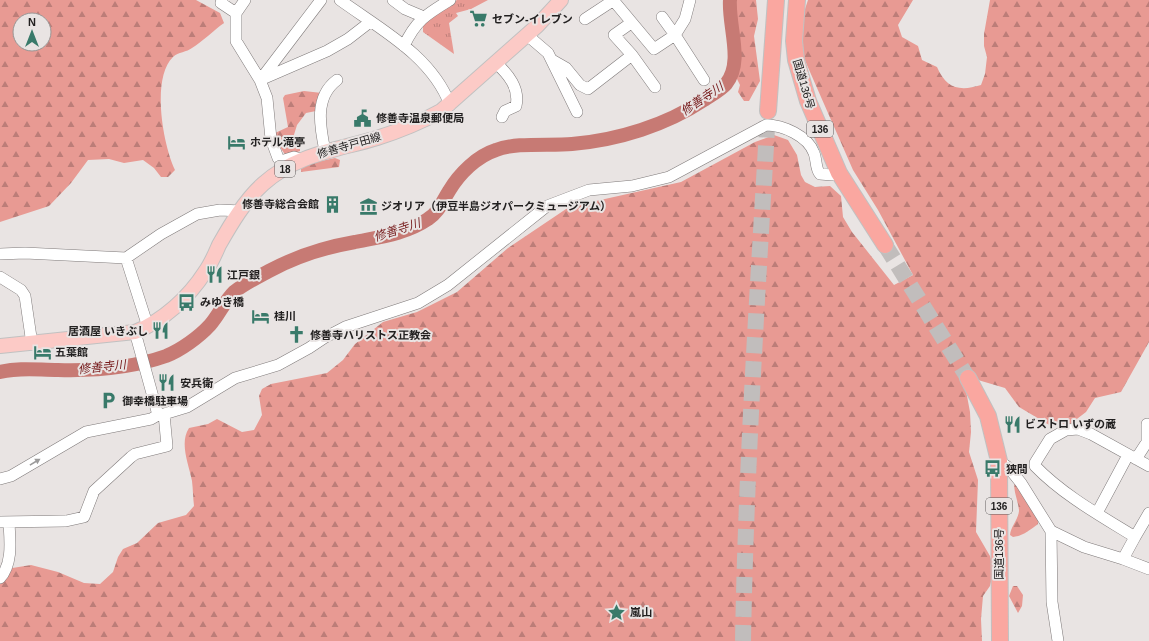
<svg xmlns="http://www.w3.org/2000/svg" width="1149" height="641" viewBox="0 0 1149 641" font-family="Helvetica,'Noto Sans JP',sans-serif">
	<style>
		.grass { fill: url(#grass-tufts) }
		.forest { fill: url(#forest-firs); fill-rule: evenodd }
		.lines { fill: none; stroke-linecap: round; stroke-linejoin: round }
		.river { stroke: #c77a74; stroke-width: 14 }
		.highway-tunnel { stroke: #c1bdbc; stroke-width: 16; stroke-dasharray: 16 8; stroke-linecap: butt }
		.minor-casing { stroke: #7f7a7a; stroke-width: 12 }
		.major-casing { stroke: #c1c1c1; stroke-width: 16 }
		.highway-casing { stroke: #c1c1c1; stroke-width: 18 }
		.minor { stroke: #fff; stroke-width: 11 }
		.major { stroke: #fccac6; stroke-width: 14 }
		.highway { stroke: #faa7a0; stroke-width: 16 }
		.oneway { fill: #9c9b9b }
		.labels { text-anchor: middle; stroke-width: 4; stroke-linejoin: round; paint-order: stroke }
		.shield { fill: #e9e4e3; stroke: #5e5b5a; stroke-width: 1 }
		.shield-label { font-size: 10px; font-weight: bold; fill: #222020 }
		.poi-label { font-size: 11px; font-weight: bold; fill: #222020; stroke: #e9e4e3; text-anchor: start }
		.street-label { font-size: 11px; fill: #222020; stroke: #e9e4e3 }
		.water-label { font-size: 12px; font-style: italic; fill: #761a1b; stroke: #e9e4e3 }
	</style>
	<defs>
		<pattern id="grass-tufts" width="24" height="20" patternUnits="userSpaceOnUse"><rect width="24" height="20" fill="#e89a93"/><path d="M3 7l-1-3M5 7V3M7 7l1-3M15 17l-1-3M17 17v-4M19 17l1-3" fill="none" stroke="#bc7d78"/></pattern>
		<pattern id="forest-firs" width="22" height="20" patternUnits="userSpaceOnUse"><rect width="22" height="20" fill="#e89a93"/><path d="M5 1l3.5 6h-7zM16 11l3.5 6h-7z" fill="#bc7d78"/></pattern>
	</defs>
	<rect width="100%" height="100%" fill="#e9e4e3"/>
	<path class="grass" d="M 457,0 L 488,0 L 471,9 L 456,13 L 458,16 L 449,23 L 454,54 L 423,32 L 423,21 Z"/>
	<path class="forest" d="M 0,0 L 196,0 L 220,13 L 224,23 C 214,30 202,42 192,48 C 187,52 178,52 173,57 C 151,78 163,145 175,170 L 168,177 L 161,177 L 154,168 L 143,160 L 124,163 L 109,159 L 88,160 L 71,183 L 49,206 L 0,222 ZM 20,20 L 44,20 L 44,44 L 20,44 Z
		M 737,0 L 756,0 L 758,19 L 754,36 L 760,81 L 749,101 L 744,101 L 738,92 L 740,85 L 736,77 L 738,44 L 733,16 Z
		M 808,0 L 913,0 L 898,25 L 902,37 L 918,46 L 922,60 L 937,67 C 946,88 959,92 981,85 L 985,74 L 987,57 L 984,46 L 984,34 L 990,0 L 1149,0 L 1149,342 L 1121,392 L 1095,398 L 1086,412 L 1069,425 L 1051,426 L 1019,407 L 1005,388 L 978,380 L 964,380 L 970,412 L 971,432 L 969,452 L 978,480 L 976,532 L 990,556 L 994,569 L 990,586 L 983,596 L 981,619 L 982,641 L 0,641 L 0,570 L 31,565 L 58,572 L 84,583 L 100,584 L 113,572 L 118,557 L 123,549 L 137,543 L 158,523 L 186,515 L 194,506 C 193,498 193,489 192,481 C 189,465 179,443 189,428 L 208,424 L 217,419 L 242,432 L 254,430 L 262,415 L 259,396 L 262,389 L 271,384 L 327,373 L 343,360 L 355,344 L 383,322 L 417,312 L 457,292 L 508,248 L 569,207 L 681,182 L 755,142 L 774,135 L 788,140 L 797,155 L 801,175 L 805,182 L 815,187 L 830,186 L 841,196 L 843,217 L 852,232 L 894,285 L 913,275 L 878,210 L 853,170 L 803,56 L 803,15 Z
		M 304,91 L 322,93 L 316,111 L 306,113 L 297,125 L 293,138 L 300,143 L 300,151 L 286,156 L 276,141 L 275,133 L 288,127 L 283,98 L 285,95 Z
		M 335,158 L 340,160 L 339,167 L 301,172 L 301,169 L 312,163 Z
		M 1015,482 L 1038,519 L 1038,524 C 1030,530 1023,536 1013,537 L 1010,535 C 1011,526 1018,520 1019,511 C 1019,503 1012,488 1015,482 Z
		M 1013,586 L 1017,586 L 1023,595 L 1022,606 L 1018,613 L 1009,596 Z"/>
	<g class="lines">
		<path class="river" d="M 0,372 C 20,367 38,370 58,370 C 93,371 132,368 166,356 C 181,350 199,337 210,325 C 219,315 224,302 234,292 C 244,284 258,277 269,271 C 295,257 326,247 355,242 C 380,237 406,234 428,219 C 439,212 442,202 449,191 C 459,174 477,156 496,150 C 516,142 550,146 572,144 C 619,140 666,125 704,100 C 711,95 721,90 726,84 C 744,62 728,26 730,0"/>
		<path class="highway-tunnel" d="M 885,245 L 968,378
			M 743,641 C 746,464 758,288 768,111"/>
		<defs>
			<path id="minor" d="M 222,0 L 221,3 L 236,13
				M 245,0 L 236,13 L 236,41 L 260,80 L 267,98 L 271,139 L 278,158 L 281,161 L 294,157 L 304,160
				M 340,0 C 380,29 432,56 450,105
				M 393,0 L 405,9 L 424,17
				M 613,0 L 654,49 L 675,35 L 704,80
				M 662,17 L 675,35 L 685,19 L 690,0
				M 585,19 L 614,0
				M 527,35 L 548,53 L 577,112
				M 404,46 C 416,20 427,14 450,0
				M 632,55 L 655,87
				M 552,60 L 566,68 L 580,85 L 588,89 L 632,55 L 614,35 L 631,23
				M 496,63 C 508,74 520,88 516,106 L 505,111 L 502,117
				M 261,79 L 321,0
				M 260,80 L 327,51 L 348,39 L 370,22
				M 325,151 C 320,127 314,97 337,80
				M 0,254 L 25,253 L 126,258 L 161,234 L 197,214 L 220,210 L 241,211
				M 126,258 L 148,327
				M 0,277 L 21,290 L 25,296 L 32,344
				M 135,332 L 158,415
				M 1136,459 L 1147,442 L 1147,424
				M 999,461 L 1009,468 L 1021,483 L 1051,531 L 1084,547 L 1123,559 L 1149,569
				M 1149,466 L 1091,434 L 1078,429 L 1066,430 L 1050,439 L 1035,463 L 1035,466 C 1063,495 1101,516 1135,537 L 1149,513
				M 0,479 L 11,476 L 86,432 L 151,419 L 158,415 L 164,414
				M 1097,513 L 1128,455
				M 0,522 L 66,521 L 84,517 L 94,491 L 131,457 L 135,454 L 167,446 L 164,414 L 187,407 L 235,378 L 278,365 L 309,348 L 324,338 L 345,327 L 418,303 L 448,285 L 547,206 L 589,190 L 632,186 L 669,177 L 766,125 C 783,125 808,136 814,153 C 817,160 815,168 820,174 L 832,175 L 839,173
				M 1051,531 L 1052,602 L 1058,641
				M 1123,559 L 1135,537
				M 0,578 C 13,564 10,540 9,523"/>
			<path id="major" d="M 0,346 L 135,332 C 163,321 189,297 205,272 C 211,264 215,254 219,245 C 231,224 245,200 263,184 C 296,154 338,150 377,138 C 399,131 421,122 441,111 L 537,26 L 561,0"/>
			<path id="highway" d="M 797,0 L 794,41 L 796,60 L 808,101 L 839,173 L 885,245
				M 768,111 L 776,0
				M 968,378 L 988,416 L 999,461 L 1000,641"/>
		</defs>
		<use href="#minor" class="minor-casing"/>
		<use href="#major" class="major-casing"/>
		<use href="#highway" class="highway-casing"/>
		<use href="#minor" class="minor"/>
		<use href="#major" class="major"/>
		<use href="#highway" class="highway"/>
	</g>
	<defs><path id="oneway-solid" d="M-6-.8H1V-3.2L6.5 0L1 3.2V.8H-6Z"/></defs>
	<use class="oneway" href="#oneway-solid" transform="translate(35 462) rotate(-31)"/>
	<defs>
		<symbol id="supermarket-bare" viewBox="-9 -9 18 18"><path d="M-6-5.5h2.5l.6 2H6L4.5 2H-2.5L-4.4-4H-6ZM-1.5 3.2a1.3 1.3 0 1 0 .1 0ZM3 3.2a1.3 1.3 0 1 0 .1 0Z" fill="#397a6a" stroke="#e9e4e3" stroke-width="2.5" paint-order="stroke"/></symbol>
		<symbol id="civic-bare" viewBox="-9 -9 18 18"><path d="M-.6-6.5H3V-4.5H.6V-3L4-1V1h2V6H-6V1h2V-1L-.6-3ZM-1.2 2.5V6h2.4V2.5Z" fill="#397a6a" stroke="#e9e4e3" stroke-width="2.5" paint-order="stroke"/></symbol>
		<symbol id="hotel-bare" viewBox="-9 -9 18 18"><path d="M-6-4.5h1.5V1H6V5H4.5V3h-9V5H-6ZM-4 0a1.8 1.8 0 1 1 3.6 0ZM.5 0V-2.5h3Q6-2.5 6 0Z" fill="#397a6a" stroke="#e9e4e3" stroke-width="2.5" paint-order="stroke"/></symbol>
		<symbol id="building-bare" viewBox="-9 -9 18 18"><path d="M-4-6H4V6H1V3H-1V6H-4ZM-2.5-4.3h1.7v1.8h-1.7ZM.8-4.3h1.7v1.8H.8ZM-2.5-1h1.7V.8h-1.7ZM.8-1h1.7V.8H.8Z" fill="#397a6a" stroke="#e9e4e3" stroke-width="2.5" paint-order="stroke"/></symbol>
		<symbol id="museum-bare" viewBox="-9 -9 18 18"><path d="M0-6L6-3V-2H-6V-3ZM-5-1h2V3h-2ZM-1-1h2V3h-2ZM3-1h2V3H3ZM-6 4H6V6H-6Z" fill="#397a6a" stroke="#e9e4e3" stroke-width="2.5" paint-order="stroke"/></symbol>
		<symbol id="restaurant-bare" viewBox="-9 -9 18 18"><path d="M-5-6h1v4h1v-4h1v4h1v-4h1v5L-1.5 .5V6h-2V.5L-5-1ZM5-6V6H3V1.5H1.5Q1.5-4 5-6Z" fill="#397a6a" stroke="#e9e4e3" stroke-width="2.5" paint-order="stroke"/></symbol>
		<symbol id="bus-bare" viewBox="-9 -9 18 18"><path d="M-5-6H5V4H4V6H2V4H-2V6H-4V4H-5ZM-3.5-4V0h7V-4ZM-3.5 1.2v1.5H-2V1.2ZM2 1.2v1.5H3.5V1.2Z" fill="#397a6a" stroke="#e9e4e3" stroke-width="2.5" paint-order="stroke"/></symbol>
		<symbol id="church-bare" viewBox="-9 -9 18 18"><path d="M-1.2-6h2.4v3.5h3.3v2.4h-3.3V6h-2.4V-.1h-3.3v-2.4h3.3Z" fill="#397a6a" stroke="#e9e4e3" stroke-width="2.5" paint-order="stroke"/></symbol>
		<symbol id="parking-bare" viewBox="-9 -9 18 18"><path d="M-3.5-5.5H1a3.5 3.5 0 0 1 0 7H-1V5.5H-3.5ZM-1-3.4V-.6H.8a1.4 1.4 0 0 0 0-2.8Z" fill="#397a6a" stroke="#e9e4e3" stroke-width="2.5" paint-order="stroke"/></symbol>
		<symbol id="sight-bare" viewBox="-9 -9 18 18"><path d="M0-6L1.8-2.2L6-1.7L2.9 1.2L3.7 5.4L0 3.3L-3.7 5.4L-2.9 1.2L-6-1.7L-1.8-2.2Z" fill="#397a6a" stroke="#e9e4e3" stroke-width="2.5" paint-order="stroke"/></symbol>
	</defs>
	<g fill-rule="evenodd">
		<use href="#supermarket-bare" x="466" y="6" width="25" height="25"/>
		<use href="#civic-bare" x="350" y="106" width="25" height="25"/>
		<use href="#hotel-bare" x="224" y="130" width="25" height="25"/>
		<use href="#building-bare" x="320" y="192" width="25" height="25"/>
		<use href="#museum-bare" x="356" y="194" width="25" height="25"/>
		<use href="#restaurant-bare" x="202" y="262" width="25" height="25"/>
		<use href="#bus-bare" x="174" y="290" width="25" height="25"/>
		<use href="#hotel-bare" x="248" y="304" width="25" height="25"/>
		<use href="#restaurant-bare" x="148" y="318" width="25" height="25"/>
		<use href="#church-bare" x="284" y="322" width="25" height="25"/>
		<use href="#hotel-bare" x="30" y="340" width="25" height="25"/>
		<use href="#restaurant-bare" x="154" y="370" width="25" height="25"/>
		<use href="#parking-bare" x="96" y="388" width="25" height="25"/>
		<use href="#restaurant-bare" x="1000" y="412" width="25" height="25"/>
		<use href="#bus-bare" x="980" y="456" width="25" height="25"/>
		<use href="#sight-bare" x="604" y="600" width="25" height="25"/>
	</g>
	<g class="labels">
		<g class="shield">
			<rect x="807" y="121" width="26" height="16" rx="3"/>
			<rect x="275" y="161" width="20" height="16" rx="3"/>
			<rect x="986" y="498" width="26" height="16" rx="3"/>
		</g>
		<g class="shield-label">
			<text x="820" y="133">136</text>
			<text x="285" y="173">18</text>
			<text x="999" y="510">136</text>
		</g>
		<g class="poi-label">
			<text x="492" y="23">セブン-イレブン</text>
			<text x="376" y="122">修善寺温泉郵便局</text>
			<text x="250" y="146">ホテル滝亭</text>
			<text x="319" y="208" text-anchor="end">修善寺総合会館</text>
			<text x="381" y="210">ジオリア（伊豆半島ジオパークミュージアム）</text>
			<text x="227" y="279">江戸銀</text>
			<text x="200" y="306">みゆき橋</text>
			<text x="274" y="320">桂川</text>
			<text x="148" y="335" text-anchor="end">居酒屋 いきぶし</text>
			<text x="310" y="339">修善寺ハリストス正教会</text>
			<text x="55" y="356">五葉館</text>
			<text x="180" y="387">安兵衛</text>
			<text x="122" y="405">御幸橋駐車場</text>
			<text x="1025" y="428">ビストロ いずの蔵</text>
			<text x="1006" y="473">狭間</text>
			<text x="630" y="616">嵐山</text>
		</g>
		<g class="street-label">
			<text transform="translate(804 84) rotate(74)" y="4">国道136号</text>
			<text transform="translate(349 145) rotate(-16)" y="4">修善寺戸田線</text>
			<text transform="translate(999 554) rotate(-90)" y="4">国道136号</text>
		</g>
		<g class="water-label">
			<text transform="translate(702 99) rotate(-34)" y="4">修善寺川</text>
			<text transform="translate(397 230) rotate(-18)" y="4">修善寺川</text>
			<text transform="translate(102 367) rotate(-6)" y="4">修善寺川</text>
		</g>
	</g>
	<g transform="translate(32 32)"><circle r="19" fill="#e9e4e3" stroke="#999695"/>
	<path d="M0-3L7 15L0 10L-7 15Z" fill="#397a6a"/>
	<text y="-6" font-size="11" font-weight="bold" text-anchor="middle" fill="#222020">N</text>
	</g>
</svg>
